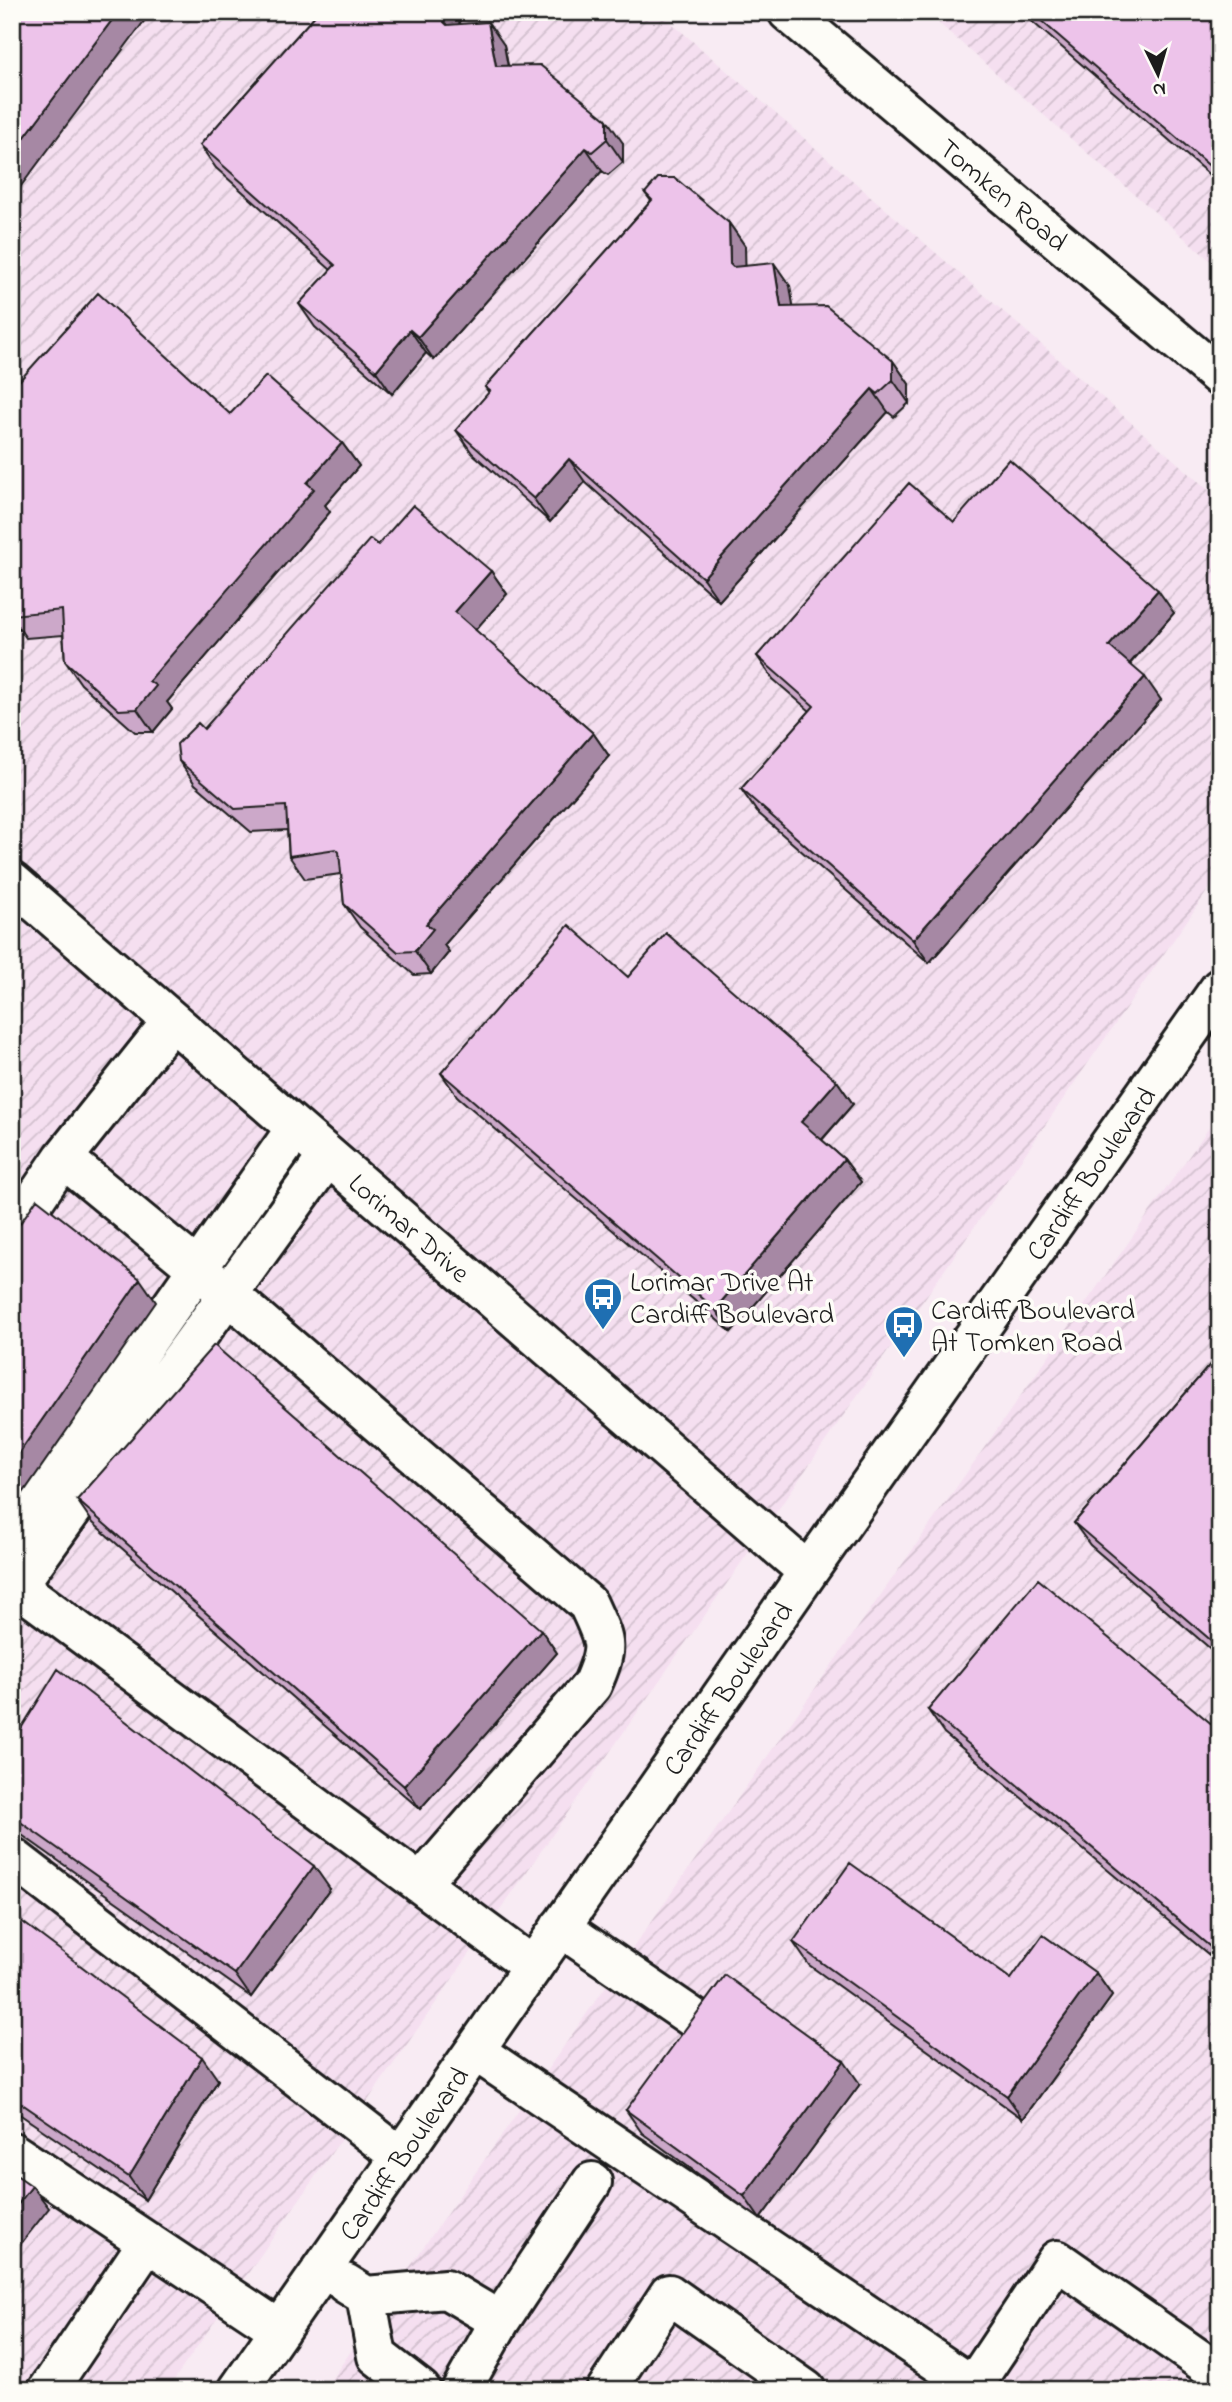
<svg xmlns="http://www.w3.org/2000/svg" width="1232" height="2402" viewBox="0 0 1232 2402" font-family="'Indie Flower',sans-serif">
	<style>
		.industrial { fill: url(#industrial-furrows) }
		.lines { fill: none; stroke-linecap: round; stroke-linejoin: round }
		.minor-casing { stroke: #1c1c1c; stroke-width: 44 }
		.major-casing { stroke: #1c1c1c; stroke-width: 44 }
		.minor { stroke: #fdfcf7; stroke-width: 38 }
		.major { stroke: #fdfcf7; stroke-width: 38 }
		.wall { fill: #cca8c9; stroke: #1c1c1c; stroke-width: 2 }
		.shaded-wall { fill: #a688a4; stroke: #1c1c1c; stroke-width: 2 }
		.building { fill: #edc3ea; stroke: #1c1c1c; stroke-width: 2 }
		.labels { text-anchor: middle; stroke-width: 7; stroke-linejoin: round; paint-order: stroke }
		.street-label { font-size: 28px; fill: #1c1c1c; stroke: #fdfcf7 }
		.poi-label { font-size: 28px; fill: #1c1c1c; stroke: #fdfcf7; text-anchor: start }
	</style>
	<defs>
		<pattern id="industrial-furrows" width="10" height="10" patternUnits="userSpaceOnUse" patternTransform="scale(1.75)"><rect width="10" height="10" fill="#f5dff0"/><path d="M-1 1l2-2M0 10L10 0M9 11l2-2" fill="none" stroke="#d1bfcd"/></pattern>
	</defs>
	<rect width="100%" height="100%" fill="#f8ebf3"/>
	<filter id="ink" filterUnits="userSpaceOnUse"><feTurbulence type="fractalNoise" baseFrequency=".0143" numOctaves="2"/><feDisplacementMap in="SourceGraphic" scale="14" xChannelSelector="R" yChannelSelector="G"/><feConvolveMatrix kernelMatrix="1 2 1 2 8 2 1 2 1" color-interpolation-filters="sRGB"/></filter>
	<g filter="url(#ink)">
		<path class="industrial" d="M 12,12 L 659,12 L 1220,500 L 1220,873 L 167,2390 L 12,2390 Z
			M 926,12 L 1220,12 L 1220,269 Z
			M 1220,1112 L 1220,2390 L 324,2390 L 538,2083 Z"/>
		<g class="lines">
			<defs>
				<path id="minor" d="M 12,882 L 808,1572
					M 172,1021 L 63,1158 L 228,1294 L 588,1604 C 605,1642 610,1644 592,1685 L 420,1884
					M 328,1156 L 17,1586 L 533,1967
					M 12,1233 L 63,1158
					M 12,1534 L 296,1128
					M 12,1857 L 401,2157
					M 560,1927 L 705,2026
					M 475,2051 L 973,2386 L 1057,2260 L 1220,2374
					M 12,2152 L 280,2330
					M 345,2283 L 366,2296 L 377,2356 L 421,2390
					M 366,2296 L 446,2289 L 500,2321 L 592,2182
					M 48,2390 L 148,2242
					M 238,2390 L 808,1572 L 1220,988
					M 461,2390 L 500,2321
					M 606,2390 L 669,2294 L 806,2390"/>
				<path id="major" d="M 788,12 L 1220,377"/>
			</defs>
			<use href="#minor" class="minor-casing"/>
			<use href="#major" class="major-casing"/>
			<use href="#minor" class="minor"/>
			<use href="#major" class="major"/>
		</g>
		<path class="wall" d="M 318,12 L 459,12 L 460,24 L 504,45 L 508,65 L 623,143 L 623,162 L 608,175 L 602,171 L 434,360 L 426,353 L 392,394 L 315,327 L 299,304 L 331,270 L 216,168 L 200,145 Z
			M 1021,12 L 1220,12 L 1220,184 Z
			M 645,193 L 729,223 L 745,246 L 745,266 L 790,286 L 793,307 L 893,361 L 909,384 L 909,403 L 894,417 L 888,412 L 719,601 L 585,482 L 550,522 L 472,453 L 456,430 L 489,393 L 485,387 L 651,201 Z
			M 12,389 L 230,414 L 342,443 L 359,466 L 325,505 L 330,512 L 167,702 L 172,709 L 153,732 L 135,732 L 81,684 L 65,661 L 63,635 L 26,638 L 12,618 Z
			M 954,522 L 1174,613 L 1130,664 L 1161,700 L 929,963 L 757,812 L 741,789 L 810,711 L 773,679 L 757,656 Z
			M 378,545 L 491,571 L 507,594 L 475,630 L 593,733 L 609,756 L 444,945 L 449,952 L 431,974 L 414,975 L 360,927 L 344,904 L 341,874 L 305,879 L 289,856 L 287,830 L 251,832 L 195,784 L 179,761 L 204,729 Z
			M 628,977 L 837,1081 L 853,1104 L 822,1140 L 844,1159 L 861,1182 L 731,1332 L 457,1096 L 441,1073 Z
			M 1220,1353 L 1220,1657 L 1090,1545 L 1074,1523 Z
			M 77,1500 L 541,1630 L 557,1653 L 420,1809 L 93,1523 Z
			M 928,1710 L 1220,1731 L 1220,1964 L 944,1733 Z
			M 12,1743 L 330,1889 L 251,1997 L 12,1828 Z
			M 12,1914 L 218,2080 L 145,2200 L 12,2109 Z
			M 793,1942 L 1011,1979 L 1096,1973 L 1112,1996 L 1023,2119 L 809,1965 Z
			M 860,2084 L 760,2219 L 642,2133 L 626,2110 Z"/>
		<path class="shaded-wall" d="M 118,12 L 151,12 L 12,198 L 12,154 Z
			M 444,12 L 459,12 L 460,45 L 444,22 Z
			M 488,22 L 504,45 L 512,89 L 496,66 Z
			M 607,120 L 623,143 L 623,162 L 607,139 Z
			M 586,148 L 602,171 L 434,360 L 418,337 Z
			M 729,223 L 745,246 L 746,286 L 730,264 Z
			M 774,263 L 790,286 L 797,330 L 781,307 Z
			M 410,330 L 426,353 L 392,394 L 376,371 Z
			M 893,361 L 909,384 L 909,403 L 893,380 Z
			M 872,389 L 888,412 L 719,601 L 703,578 Z
			M 342,443 L 359,466 L 325,505 L 330,512 L 167,702 L 172,709 L 153,732 L 137,709 L 149,681 L 307,483 Z
			M 569,459 L 585,482 L 550,522 L 534,499 Z
			M 491,571 L 507,594 L 471,635 L 455,612 Z
			M 1158,590 L 1174,613 L 1125,669 L 1109,646 Z
			M 1145,677 L 1161,700 L 929,963 L 913,940 Z
			M 593,733 L 609,756 L 444,945 L 449,952 L 431,974 L 415,951 L 426,924 Z
			M 837,1081 L 853,1104 L 817,1145 L 801,1122 Z
			M 844,1159 L 861,1182 L 731,1332 L 715,1309 Z
			M 140,1279 L 156,1302 L 12,1509 L 12,1463 Z
			M 541,1630 L 557,1653 L 420,1809 L 404,1786 Z
			M 314,1866 L 330,1889 L 251,1997 L 235,1974 Z
			M 1096,1973 L 1112,1996 L 1023,2119 L 1007,2096 Z
			M 202,2057 L 218,2080 L 145,2200 L 129,2177 Z
			M 844,2061 L 860,2084 L 760,2219 L 744,2196 Z
			M 32,2186 L 49,2208 L 12,2255 L 12,2212 Z"/>
		<path class="building" d="M 12,12 L 118,12 L 12,154 Z
			M 318,12 L 444,12 L 444,22 L 447,25 L 488,22 L 496,66 L 540,65 L 607,120 L 607,139 L 592,152 L 586,148 L 418,337 L 410,330 L 376,371 L 299,304 L 335,265 L 200,145 Z
			M 1031,12 L 1220,12 L 1220,175 Z
			M 658,178 L 675,178 L 729,223 L 730,264 L 733,267 L 774,263 L 781,307 L 826,306 L 893,361 L 893,380 L 878,394 L 872,389 L 703,578 L 569,459 L 534,499 L 456,430 L 490,391 L 485,387 L 652,200 L 645,193 Z
			M 98,293 L 230,414 L 266,376 L 342,443 L 307,483 L 314,489 L 149,681 L 156,686 L 137,709 L 119,710 L 65,661 L 62,610 L 12,615 L 12,389 Z
			M 1009,459 L 1158,590 L 1109,646 L 1145,677 L 913,940 L 741,789 L 814,706 L 757,656 L 909,483 L 954,522 Z
			M 413,505 L 491,571 L 455,612 L 593,733 L 426,924 L 433,929 L 415,951 L 398,952 L 344,904 L 339,852 L 336,849 L 289,856 L 286,806 L 235,809 L 179,761 L 177,744 L 198,723 L 204,729 L 370,539 L 378,545 Z
			M 569,925 L 628,977 L 666,933 L 837,1081 L 801,1122 L 844,1159 L 715,1309 L 441,1073 Z
			M 37,1199 L 140,1279 L 12,1463 L 12,1235 Z
			M 214,1345 L 541,1630 L 404,1786 L 77,1500 Z
			M 1220,1353 L 1220,1648 L 1074,1523 Z
			M 1038,1579 L 1220,1731 L 1220,1955 L 928,1710 Z
			M 58,1669 L 314,1866 L 235,1974 L 12,1816 L 12,1743 Z
			M 850,1863 L 1011,1979 L 1043,1935 L 1096,1973 L 1007,2096 L 793,1942 Z
			M 12,1914 L 202,2057 L 129,2177 L 12,2097 Z
			M 725,1975 L 844,2061 L 744,2196 L 626,2110 Z
			M 12,2172 L 32,2186 L 12,2212 Z"/>
	</g>
	<defs>
		<symbol id="bus-pin" viewBox="-11 -11 22 30"><path d="M0 17L-7.5 6A9.5 9.5 0 1 1 7.5 6Z" fill="#1f6fb2" stroke="#fdfcf7"/><path d="M-5-6H5V4H4V6H2V4H-2V6H-4V4H-5ZM-3.5-4V0h7V-4ZM-3.5 1.2v1.5H-2V1.2ZM2 1.2v1.5H3.5V1.2Z" fill="#fff"/></symbol>
	</defs>
	<g fill-rule="evenodd">
		<use href="#bus-pin" x="581" y="1275" width="44" height="60"/>
		<use href="#bus-pin" x="882" y="1303" width="44" height="60"/>
	</g>
	<g class="labels">
		<g class="street-label">
			<text transform="translate(1004 194) rotate(40)" y="10">Tomken Road</text>
			<text transform="translate(1090 1173) rotate(-55)" y="10">Cardiff Boulevard</text>
			<text transform="translate(410 1227) rotate(41)" y="10">Lorimar Drive</text>
			<text transform="translate(727 1688) rotate(-55)" y="10">Cardiff Boulevard</text>
			<text transform="translate(403 2153) rotate(-55)" y="10">Cardiff Boulevard</text>
		</g>
		<g class="poi-label">
			<text x="630" y="1291">Lorimar Drive At<tspan x="630" dy="32">Cardiff Boulevard</tspan></text>
			<text x="931" y="1319">Cardiff Boulevard<tspan x="931" dy="32">At Tomken Road</tspan></text>
		</g>
	</g>
	<rect width="1232" height="2402" fill="none" stroke="#fdfcf7" stroke-width="42"/>
	<rect x="21" y="21" width="1190" height="2360" fill="none" stroke="#1c1c1c" stroke-width="2.5" filter="url(#ink)"/>
	<g transform="translate(1158 74) rotate(175)" stroke="#fdfcf7" stroke-width="5" paint-order="stroke">
	<path d="M0-5L12 26L0 18L-12 26Z" fill="#1c1c1c"/>
	<text y="-10" font-size="19" font-weight="bold" text-anchor="middle" fill="#1c1c1c">N</text>
	</g>
</svg>
